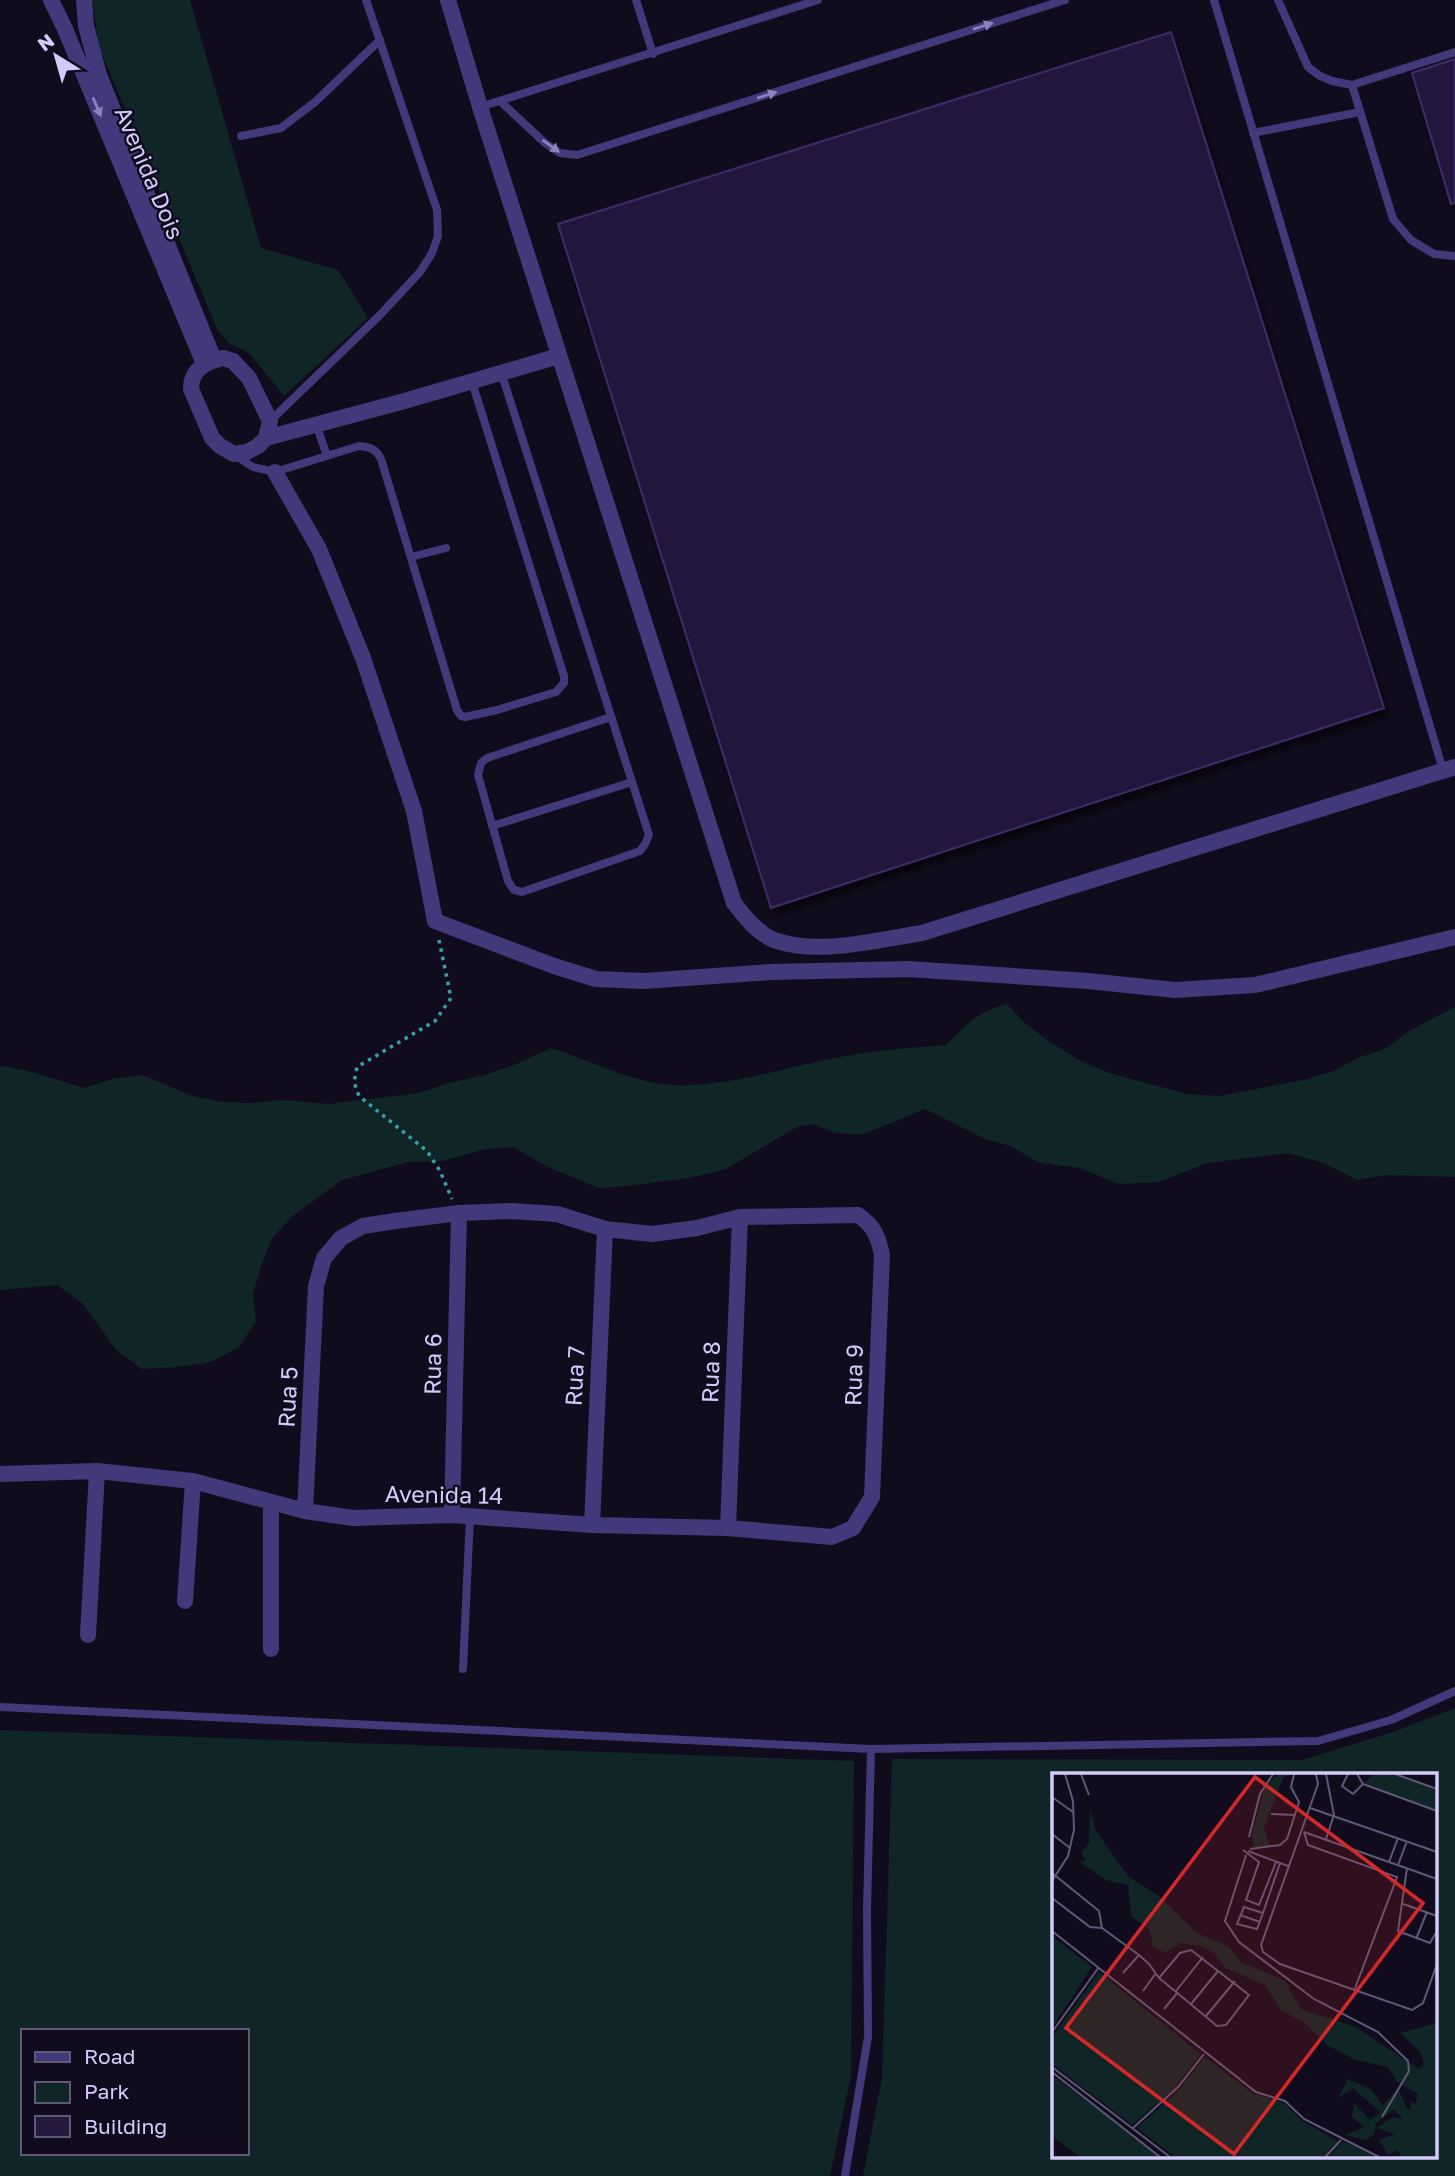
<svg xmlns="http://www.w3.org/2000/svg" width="1455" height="2176" viewBox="0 0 1455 2176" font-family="'Golos Text',sans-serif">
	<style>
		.green { fill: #102526; fill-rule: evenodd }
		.building { fill: #24193d; stroke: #3e2c68; stroke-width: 2; filter: url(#shadow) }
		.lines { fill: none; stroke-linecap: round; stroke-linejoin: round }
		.path { stroke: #32a4a9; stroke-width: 3.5; stroke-dasharray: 3.5 5; stroke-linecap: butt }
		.service { stroke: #42397a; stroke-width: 8 }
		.minor { stroke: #42397a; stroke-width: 16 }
		.oneway { fill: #8c82bc }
		.labels { text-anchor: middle; stroke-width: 5; stroke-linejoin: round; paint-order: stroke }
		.street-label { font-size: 23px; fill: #d5cafd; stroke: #110c1d }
		.inset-road { fill: none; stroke: #5f5877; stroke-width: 2 }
		.view { fill: #d62828; fill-opacity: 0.15; stroke: #d62828; stroke-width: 3.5 }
		.inset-edge { fill: none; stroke: #d5cafd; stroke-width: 3.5 }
	</style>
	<defs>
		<filter id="shadow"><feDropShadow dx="4" dy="7" stdDeviation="3.5" flood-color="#0009"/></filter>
	</defs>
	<rect width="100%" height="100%" fill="#110c1d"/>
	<path class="green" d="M 92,0 L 190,0 L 261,248 L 338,270 L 368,318 L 284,396 L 249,353 L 229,343 L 218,331 L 99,47 Z
		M 1007,1004 L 1025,1023 L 1050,1042 L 1077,1059 L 1109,1073 L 1187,1094 L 1220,1096 L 1308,1079 L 1333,1071 L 1360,1057 L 1385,1049 L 1409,1031 L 1455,1007 L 1455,1177 L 1386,1175 L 1357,1180 L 1324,1163 L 1288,1153 L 1207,1163 L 1159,1182 L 1119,1184 L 1080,1168 L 1037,1162 L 1011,1146 L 985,1139 L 925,1109 L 862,1135 L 835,1133 L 814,1124 L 797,1127 L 726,1169 L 689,1178 L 628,1186 L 599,1188 L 546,1166 L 513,1147 L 485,1149 L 444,1161 L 408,1162 L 342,1180 L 294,1215 L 273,1237 L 262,1263 L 253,1294 L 256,1322 L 238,1348 L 211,1362 L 178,1367 L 142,1369 L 117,1351 L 82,1303 L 57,1285 L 0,1290 L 0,1066 L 29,1071 L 84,1088 L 113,1079 L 142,1075 L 195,1097 L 223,1102 L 255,1103 L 283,1100 L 329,1104 L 419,1093 L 449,1083 L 485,1075 L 519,1063 L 551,1048 C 586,1059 625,1079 662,1084 C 712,1091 780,1069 830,1059 C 868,1051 907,1048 946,1045 C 966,1025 978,1011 1007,1004 Z
		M 1455,1708 L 1455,2176 L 863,2176 L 882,2078 L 892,1759 L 1302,1760 L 1393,1732 ZM 1436,1775 L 1436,2157 L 1054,2157 L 1054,1775 Z
		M 0,1730 L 854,1761 L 851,2076 L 830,2176 L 0,2176 ZM 23,2031 L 247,2031 L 247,2153 L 23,2153 Z"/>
	<path class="building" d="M 1171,32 L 1384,708 L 771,908 L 558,224 Z
		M 1455,59 L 1455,203 L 1451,204 L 1412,73 Z"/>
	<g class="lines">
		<path class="path" d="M 439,940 L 451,998 L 435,1021 L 357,1067 L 354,1082 L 359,1096 L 427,1151 L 440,1171 L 452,1199"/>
		<path class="service" d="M 636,0 L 653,54
			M 1214,0 L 1443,770
			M 1278,0 L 1308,67 L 1320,76 L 1332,81 L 1352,85 L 1455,52
			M 1352,85 L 1393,219 L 1411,240 L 1434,254 L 1455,256
			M 500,101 L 545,143 L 560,153 L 577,155 L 1065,0
			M 480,107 L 818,0
			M 1253,133 L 1360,112
			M 241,136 L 281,128 L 315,102 L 380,40
			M 501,372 L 649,835 L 645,844 L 640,851 L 522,892 L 514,890 L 508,881 L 478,775 L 481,763 L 487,758 L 611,717
			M 270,421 L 380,315 L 420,272 L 432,253 L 438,236 L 437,210 L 366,0
			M 316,424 L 327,456
			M 236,456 L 253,467 L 275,472 L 359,446 C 370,447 376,449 381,459 L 457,710 L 461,716 L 465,717 L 497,710 L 556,692 L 564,683 L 564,676 L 472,382
			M 411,557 L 446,548
			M 492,826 L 632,782
			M 463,1669 L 470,1516
			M 0,1707 L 871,1749 L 1318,1741 L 1391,1720 L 1455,1691
			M 845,2176 L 868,2037 L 867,1909 L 871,1749"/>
		<path class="minor" d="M 51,0 L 65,29 L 204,364
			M 84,0 L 86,26 L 99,75 L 214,360
			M 448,0 L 480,107 L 734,903 C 745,917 757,933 774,940 C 818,956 877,940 922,933 L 1455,767
			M 223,358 L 233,361 L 249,378 L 270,421 L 266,438 L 258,446 L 247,452 L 234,454 L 220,446 L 212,438 L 191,389 C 191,369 206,362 223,358 Z
			M 266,438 L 401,402 L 559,356
			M 275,472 L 319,549 L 363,658 L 414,811 L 435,921 L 554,966 L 596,979 L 644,981 L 771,972 L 908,969 L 1088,981 L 1175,990 L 1255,985 L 1455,937
			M 0,1474 L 97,1471 L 193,1481 L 305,1511 L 353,1518 L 452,1515 L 592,1525 L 728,1528 L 832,1537 L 853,1528 L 872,1497 L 882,1255 C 878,1236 874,1226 858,1215 L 740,1217 L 697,1228 L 652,1234 L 605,1229 L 557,1214 L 512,1211 L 459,1213 L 395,1221 L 363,1226 L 341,1238 L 324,1258 L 316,1286 L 305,1511
			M 271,1502 L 271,1649
			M 452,1515 L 459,1213
			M 592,1525 L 605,1229
			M 728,1528 L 740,1217
			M 185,1601 L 193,1481
			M 88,1635 L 97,1471"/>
	</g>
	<defs><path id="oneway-solid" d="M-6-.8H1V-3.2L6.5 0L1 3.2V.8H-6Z" transform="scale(1.75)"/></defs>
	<g class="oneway">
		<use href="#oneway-solid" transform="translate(983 26) rotate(-18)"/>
		<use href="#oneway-solid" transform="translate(767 95) rotate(-18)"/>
		<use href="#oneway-solid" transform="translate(97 107) rotate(67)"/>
		<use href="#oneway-solid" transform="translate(551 146) rotate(36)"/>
	</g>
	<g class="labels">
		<g class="street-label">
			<text transform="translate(149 173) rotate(67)" y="8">Avenida Dois</text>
			<text transform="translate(433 1364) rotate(-89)" y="8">Rua 6</text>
			<text transform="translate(711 1372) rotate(-88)" y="8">Rua 8</text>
			<text transform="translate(854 1375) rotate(-88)" y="8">Rua 9</text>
			<text transform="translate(575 1376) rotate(-87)" y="8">Rua 7</text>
			<text transform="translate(288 1397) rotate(-87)" y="8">Rua 5</text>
			<text transform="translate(444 1495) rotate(1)" y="8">Avenida 14</text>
		</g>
	</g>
	<g transform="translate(1052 1773)">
		<rect width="385" height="385" fill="#110c1d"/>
		<path d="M 240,1 L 231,5 L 212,55 L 218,73 L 202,74 L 200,61 L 213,13 L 226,2 ZM 341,1 L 385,15 L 385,38 L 312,10 L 321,2 ZM 38,36 L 44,58 L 76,103 L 107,123 L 145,160 L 176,173 L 189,189 L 232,207 L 249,236 L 304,254 L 367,296 L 372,291 L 368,279 L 348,260 L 385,250 L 385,384 L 349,384 L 346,377 L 336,382 L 327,367 L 343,361 L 324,355 L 341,344 L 351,346 L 342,336 L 324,350 L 322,361 L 314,367 L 293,362 L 312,354 L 300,344 L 302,330 L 318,347 L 328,339 L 301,315 L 286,325 L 296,306 L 319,316 L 331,333 L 346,315 L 355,336 L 359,336 L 358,328 L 363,331 L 366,321 L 345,309 L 336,294 L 304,287 L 275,272 L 251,249 L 229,237 L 213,212 L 173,195 L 163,181 L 149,173 L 127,170 L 114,180 L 101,174 L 98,157 L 79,143 L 76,112 L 54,107 L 27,89 L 34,87 L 29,80 L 37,70 ZM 0,163 L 40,194 L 0,255 ZM 47,199 L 149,281 L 121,317 L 80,352 L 0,291 L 0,264 ZM 153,284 L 200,320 L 232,330 L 250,348 L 286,368 L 270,384 L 123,384 L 85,355 L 124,320 ZM 0,302 L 82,362 L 110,384 L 28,384 L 0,363 ZM 290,369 L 304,372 L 323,384 L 276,384 Z" fill="#102526"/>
		<path class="inset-road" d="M 29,1 L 37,22M 264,1 L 266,11 L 209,172 L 211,179 L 228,191 L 360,237 L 371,230 L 385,191M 274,1 L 282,42 L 274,66M 296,1 L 290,13 L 301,21 L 311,11 L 305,1M 343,1 L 385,16M 311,11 L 385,38M 0,24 L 21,39M 258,35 L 385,79M 219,41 L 243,42M 252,59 L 256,72 L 345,104 L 302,218M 252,59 L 385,106M 0,61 L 18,75M 197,64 L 208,21 L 221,1M 198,76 L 228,72 L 235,66 L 247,29 L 239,14 L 242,1M 191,77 L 207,89 L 194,127 L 207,132 L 224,89M 196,78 L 236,93M 194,82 L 173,148 L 187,169 L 262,226 L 326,259 L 356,288 L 357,298 L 330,344M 337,89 L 346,65M 346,92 L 355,68M 355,95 L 346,158 L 378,170 L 385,158M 0,100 L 47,138 L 50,155M 0,108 L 16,83 L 22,57 L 21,28 L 13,1M 0,125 L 38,154 L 50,155M 351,131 L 385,143M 211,140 L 192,134 L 185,151 L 205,156 L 211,140 L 228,90M 188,142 L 208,149M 50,155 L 87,182 L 97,191 L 107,205 L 112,209 L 165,253 L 174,252 L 197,222 L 139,177 L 128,180 L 107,205M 0,158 L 204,319 L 233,328 L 252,346 L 327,384M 364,166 L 375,139M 71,200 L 87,182M 91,218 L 104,200M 124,218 L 151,184M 139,231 L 166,198M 112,236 L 126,219M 154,243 L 183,208M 0,259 L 47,194M 0,294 L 118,384M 0,299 L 108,384M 81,355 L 126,314 L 152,281M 273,384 L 289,367"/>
		<path class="view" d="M 203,4 L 371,130 L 182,381 L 14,255 Z"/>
		<rect width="385" height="385" class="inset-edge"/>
	</g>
	<rect x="21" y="2029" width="228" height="126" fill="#110c1d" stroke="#5f5877" stroke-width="2"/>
	<rect x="35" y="2052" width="35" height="10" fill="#42397a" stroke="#5f5877" stroke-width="2"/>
	<text x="84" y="2064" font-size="21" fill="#d5cafd">Road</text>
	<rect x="35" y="2082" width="35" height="21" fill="#102526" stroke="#5f5877" stroke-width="2"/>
	<text x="84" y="2099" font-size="21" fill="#d5cafd">Park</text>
	<rect x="35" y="2116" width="35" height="21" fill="#24193d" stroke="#5f5877" stroke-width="2"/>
	<text x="84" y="2134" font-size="21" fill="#d5cafd">Building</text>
	<g transform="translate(56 56) rotate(323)" stroke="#110c1d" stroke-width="5" paint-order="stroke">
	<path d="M0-5L12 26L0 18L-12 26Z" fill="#d5cafd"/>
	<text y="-10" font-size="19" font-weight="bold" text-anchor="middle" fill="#d5cafd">N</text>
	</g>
</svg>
